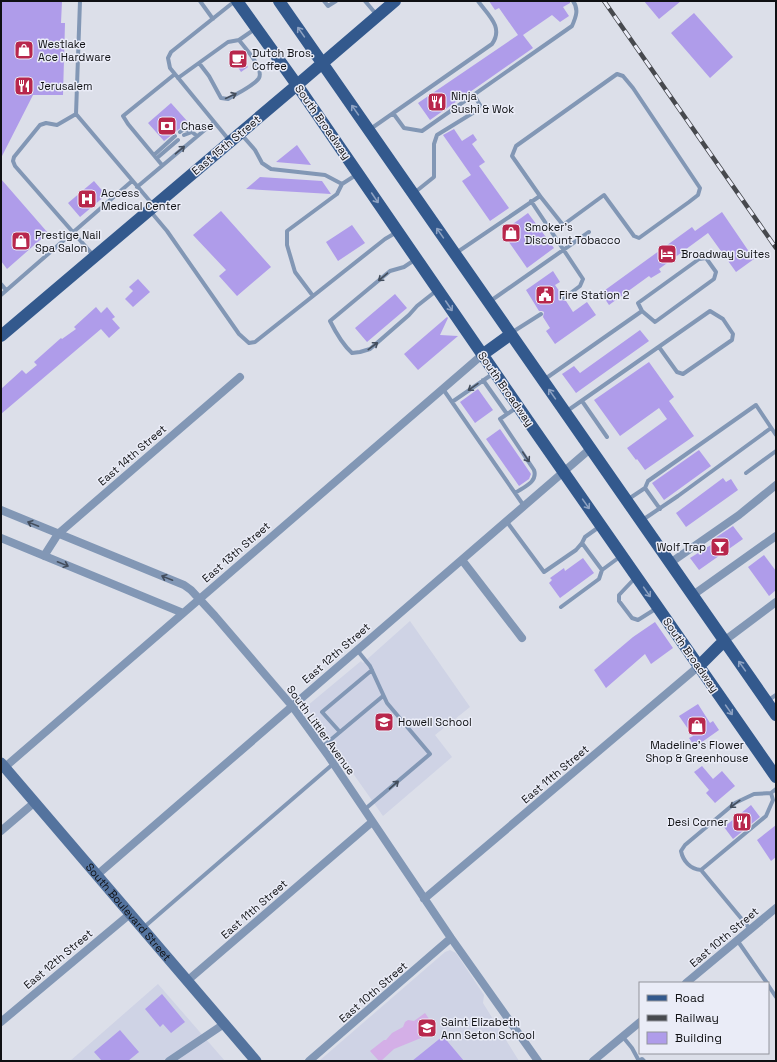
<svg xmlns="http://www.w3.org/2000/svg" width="777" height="1062" viewBox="0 0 777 1062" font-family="'Space Grotesk',sans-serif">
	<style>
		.built { fill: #cfd3e5 }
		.green { fill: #d4afe7 }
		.building { fill: #af9cea }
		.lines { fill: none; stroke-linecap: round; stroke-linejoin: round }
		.lane { stroke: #8297b5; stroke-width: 4 }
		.street { stroke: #8297b5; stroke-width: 8 }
		.secondary { stroke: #54739e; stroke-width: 11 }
		.primary { stroke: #33598d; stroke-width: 12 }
		.rail-casing { stroke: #47494e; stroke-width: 4.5 }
		.rail { stroke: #eaecf7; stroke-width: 3; stroke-dasharray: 9; stroke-linecap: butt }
		.oneway { stroke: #8ea2c2 }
		.oneway2 { stroke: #434d5c }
		.labels { text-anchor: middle; stroke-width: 3; stroke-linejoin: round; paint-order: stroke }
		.poi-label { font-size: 11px; fill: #0f1013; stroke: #eaecf7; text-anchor: start }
		.street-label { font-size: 11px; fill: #0f1013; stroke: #eaecf7 }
	</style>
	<rect width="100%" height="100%" fill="#dcdfe9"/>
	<path class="built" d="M 410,621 L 470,707 L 435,735 L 452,757 L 383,816 L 307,708 L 307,706 L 361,661 L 363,663 Z
		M 450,950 L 456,953 L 484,995 L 483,1003 L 519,1061 L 319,1061 L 445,952 Z
		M 158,984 L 225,1061 L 70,1061 Z"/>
	<path class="green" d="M 425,1013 L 434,1026 L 421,1038 L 394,1049 L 381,1061 L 379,1061 L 370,1051 L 384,1040 L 386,1040 L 392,1033 L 403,1027 L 405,1022 L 408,1020 L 414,1021 Z"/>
	<path class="building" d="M 1,1 L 62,1 L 61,23 L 65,23 L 63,95 L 33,95 L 1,158 Z
		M 489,1 L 570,1 L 570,3 L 563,7 L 569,16 L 560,22 L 552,15 L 523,35 L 533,48 L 430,120 L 418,103 L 518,35 L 499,8 L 495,10 Z
		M 644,1 L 681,1 L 659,19 Z
		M 694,13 L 733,57 L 710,78 L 671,33 Z
		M 237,51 L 248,67 L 241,72 L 230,55 Z
		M 171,103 L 188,122 L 164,141 L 148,123 Z
		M 454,129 L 462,141 L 473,134 L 477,140 L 472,144 L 485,162 L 479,166 L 509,208 L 490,221 L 462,181 L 471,175 L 443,135 Z
		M 297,145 L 311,165 L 276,162 Z
		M 260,177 L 322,181 L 331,194 L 246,189 Z
		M 1,179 L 48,233 L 7,269 L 1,261 Z
		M 94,181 L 106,195 L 80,217 L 68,203 Z
		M 221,211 L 271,267 L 237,296 L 219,276 L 226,270 L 193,235 Z
		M 722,212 L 754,259 L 736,272 L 708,233 L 659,269 L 661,272 L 651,278 L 649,276 L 609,305 L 601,293 L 692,227 L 695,231 Z
		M 528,213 L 554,248 L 527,268 L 502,232 Z
		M 352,225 L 365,243 L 338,261 L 326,242 Z
		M 553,271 L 560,282 L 555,285 L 562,295 L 561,298 L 561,300 L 566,301 L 573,312 L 587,302 L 596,315 L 555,344 L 546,331 L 550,328 L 543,317 L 544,312 L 542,311 L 539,311 L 526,290 Z
		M 138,279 L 150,292 L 133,307 L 125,299 L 133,291 L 129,287 Z
		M 395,294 L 407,308 L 367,342 L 355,328 Z
		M 96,307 L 101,313 L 107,307 L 115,317 L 112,319 L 120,328 L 109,338 L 101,329 L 1,414 L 1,389 L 22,370 L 26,374 L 37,365 L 34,362 L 61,338 L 62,339 L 76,329 L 74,327 Z
		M 447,317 L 448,318 L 440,335 L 458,336 L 418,370 L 404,354 Z
		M 640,330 L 649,341 L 576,393 L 562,374 L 574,366 L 580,373 Z
		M 649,362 L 674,397 L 669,401 L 694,436 L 645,470 L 637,459 L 636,460 L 627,448 L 667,419 L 659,408 L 620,436 L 594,400 Z
		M 478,389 L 493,410 L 475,423 L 460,402 Z
		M 500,429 L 531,474 L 529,479 L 519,486 L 486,439 Z
		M 699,450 L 711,466 L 664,500 L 652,483 Z
		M 723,478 L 726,482 L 731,479 L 738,490 L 686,527 L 676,513 Z
		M 733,526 L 743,539 L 699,570 L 690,558 L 714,543 L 712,540 Z
		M 764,555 L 776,571 L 776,590 L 769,596 L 748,567 Z
		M 583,558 L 594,573 L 560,598 L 549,583 L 552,580 L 550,578 L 564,568 L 565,571 Z
		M 655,622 L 673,648 L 651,664 L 645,654 L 606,688 L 594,670 L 633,637 Z
		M 698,704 L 710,723 L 713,721 L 719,730 L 695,747 L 689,738 L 693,736 L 679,716 Z
		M 702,766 L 713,779 L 722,771 L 735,786 L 715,803 L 706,793 L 709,790 L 694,772 Z
		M 751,805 L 760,817 L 733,839 L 724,827 Z
		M 776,825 L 776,857 L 771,861 L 757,840 Z
		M 162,994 L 185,1022 L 171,1033 L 163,1024 L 160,1027 L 145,1009 Z
		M 120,1030 L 139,1052 L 128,1061 L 102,1061 L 94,1052 Z
		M 443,1036 L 464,1061 L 412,1061 Z"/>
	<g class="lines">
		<path class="lane" d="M 80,1 L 76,114 L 154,206
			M 200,1 L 213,19
			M 324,1 L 328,6 L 336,1
			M 365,1 L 376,14
			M 199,63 L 209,76 L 221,98 L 228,99 C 236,94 255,85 259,78 C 264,68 245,48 239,40
			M 178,78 L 228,42 L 239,40 L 255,29
			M 393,113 L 404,128 L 422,131 L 572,26 C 576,17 579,9 573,1
			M 76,114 L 57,125 L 46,123 L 40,125 L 14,157 L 13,161 L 15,166 L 93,255
			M 369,130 L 492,44 C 504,27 488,15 478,1
			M 180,132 L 184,129 L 192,132
			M 241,134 L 255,150 L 262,163 L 271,169 L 325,175 L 342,184
			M 184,135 L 192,132 L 197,136
			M 229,140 L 170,68 L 168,58 L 171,52 L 235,1
			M 154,155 L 175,136
			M 157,158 L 178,140
			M 162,165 L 128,124 L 123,116 L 175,74
			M 137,187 L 213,123
			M 414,193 L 434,177 L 434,144 L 437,135 L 476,111 L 480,105 L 474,95
			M 531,201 L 583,279 L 580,286 L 564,298
			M 151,212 L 167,231 L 239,334 L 249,343 L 255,342 L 385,239 L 397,232
			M 456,253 L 540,196 L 563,225 L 604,195 L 634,236 L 639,238 L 689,202 L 698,195 L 700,188 L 633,88 L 623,76 L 617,74 L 516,146 L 512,156 L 540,196
			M 416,259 L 404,267 L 390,271 L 330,321 C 336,333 342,344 352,353 L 360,352 L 370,349 L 409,315 L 417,306 L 436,291
			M 1,284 L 6,290
			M 1,295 L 132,181
			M 313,296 L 295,272 L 287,245 L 287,231 L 337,194 L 342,184 L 356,175
			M 489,302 L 589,232
			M 511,333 L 541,314
			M 545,379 L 642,311 L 638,303 L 699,259 L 706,258 L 716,272 L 714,279 L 655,322 L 642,311
			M 483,380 L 507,414
			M 443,389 L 524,506
			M 582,401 L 607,437
			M 452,402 L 494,373
			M 567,411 L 710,311 L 723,319 L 733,334 L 732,340 L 683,374 L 677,372 L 659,347
			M 746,473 L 776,451
			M 645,488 L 648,481 L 756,405 L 776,435
			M 515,493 C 524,487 538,482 534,470 L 500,419 L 516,408
			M 627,500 L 645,488 L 660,509
			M 641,521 L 678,496 L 771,428
			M 507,522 L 544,572 L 576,550 L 582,543
			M 599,527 L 585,537 L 582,543 L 602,570 L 621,556
			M 636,577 L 619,595 L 619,601 L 632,618 L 638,620 L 657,608
			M 561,607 L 599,579 L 602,570
			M 357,650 L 370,666 L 387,703 L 430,754 L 364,810
			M 767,701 L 776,695
			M 340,732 L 322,712 L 372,670
			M 322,747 L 383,696
			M 771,793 L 773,800 L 766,816 L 701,870 C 690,869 683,861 681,851 L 685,845 L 735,803 L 754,794 L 771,793 L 776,789
			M 701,870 L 750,929
			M 143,928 L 333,764
			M 737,940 L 767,983
			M 768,985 L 776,997
			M 623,1037 L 632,1048 L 639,1061
			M 639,1061 L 642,1059 L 644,1061"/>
		<path class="street" d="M 1,510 L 184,585 L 191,590 L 215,616 L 292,706 L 329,757 L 451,938 L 538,1061
			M 1,538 L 183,613
			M 44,556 L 58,534 L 240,377
			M 462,560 L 522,638
			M 670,563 L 739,515 L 776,485
			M 693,595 L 776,536
			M 724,641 L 776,602
			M 5,767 L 482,355
			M 1,831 L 35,802
			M 97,875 L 590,449
			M 424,899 L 699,666
			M 187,981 L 372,822
			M 686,983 L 776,908
			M 1,1022 L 130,914
			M 169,1061 L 224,1024
			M 309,1061 L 451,938
			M 593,1061 L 640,1022"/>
		<path class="secondary" id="s1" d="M 1,763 L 256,1061"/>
		<path class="primary" d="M 237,1 L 297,85 L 535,431 L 776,777
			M 279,1 L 776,715
			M 1,336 L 297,85 L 395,1
			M 482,355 L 511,334
			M 699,666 L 724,641"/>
		<defs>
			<path id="rail" d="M 604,1 L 776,248"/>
		</defs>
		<use href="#rail" class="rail-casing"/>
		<use href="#rail" class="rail"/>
	</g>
	<defs><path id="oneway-shaft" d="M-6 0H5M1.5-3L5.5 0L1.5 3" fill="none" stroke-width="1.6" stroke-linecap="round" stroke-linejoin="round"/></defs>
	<g class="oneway">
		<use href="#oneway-shaft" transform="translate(301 32) rotate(-125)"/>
		<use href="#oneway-shaft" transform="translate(355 110) rotate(-125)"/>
		<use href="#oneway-shaft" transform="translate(375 198) rotate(56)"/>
		<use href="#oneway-shaft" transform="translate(440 233) rotate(-125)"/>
		<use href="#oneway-shaft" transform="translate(449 306) rotate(56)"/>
		<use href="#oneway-shaft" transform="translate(552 394) rotate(-125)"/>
		<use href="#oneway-shaft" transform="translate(586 504) rotate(55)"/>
		<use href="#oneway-shaft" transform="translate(647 592) rotate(55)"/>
		<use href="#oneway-shaft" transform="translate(742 666) rotate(-125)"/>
		<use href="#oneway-shaft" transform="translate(729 710) rotate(55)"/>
	</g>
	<g class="oneway2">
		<use href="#oneway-shaft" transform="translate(231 96) rotate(-25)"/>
		<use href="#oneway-shaft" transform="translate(180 150) rotate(-40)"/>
		<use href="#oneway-shaft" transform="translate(383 277) rotate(140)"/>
		<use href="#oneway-shaft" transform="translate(373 346) rotate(-37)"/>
		<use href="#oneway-shaft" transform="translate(473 387) rotate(145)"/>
		<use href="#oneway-shaft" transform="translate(526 457) rotate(56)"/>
		<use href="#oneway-shaft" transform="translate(33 524) rotate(-158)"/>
		<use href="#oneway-shaft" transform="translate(63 564) rotate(22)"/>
		<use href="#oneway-shaft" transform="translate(167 578) rotate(-158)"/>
		<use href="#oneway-shaft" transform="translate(394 785) rotate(-41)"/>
		<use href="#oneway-shaft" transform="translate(735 804) rotate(144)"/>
	</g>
	<defs>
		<symbol id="shop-square" viewBox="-11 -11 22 22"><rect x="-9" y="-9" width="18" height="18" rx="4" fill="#b8274c" stroke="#eaecf7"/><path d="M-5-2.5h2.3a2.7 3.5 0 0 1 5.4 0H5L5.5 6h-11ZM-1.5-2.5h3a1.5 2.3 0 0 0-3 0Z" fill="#fff"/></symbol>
		<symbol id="cafe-square" viewBox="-11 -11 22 22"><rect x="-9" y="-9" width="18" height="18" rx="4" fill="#b8274c" stroke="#eaecf7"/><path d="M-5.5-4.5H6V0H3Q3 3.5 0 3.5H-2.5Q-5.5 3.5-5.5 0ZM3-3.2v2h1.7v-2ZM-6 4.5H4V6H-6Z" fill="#fff"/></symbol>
		<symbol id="restaurant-square" viewBox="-11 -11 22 22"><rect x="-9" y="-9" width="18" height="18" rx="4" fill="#b8274c" stroke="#eaecf7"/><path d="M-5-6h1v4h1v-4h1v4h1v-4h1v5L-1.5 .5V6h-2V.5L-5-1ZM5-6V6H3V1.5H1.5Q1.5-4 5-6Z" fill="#fff"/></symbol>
		<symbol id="bank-square" viewBox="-11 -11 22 22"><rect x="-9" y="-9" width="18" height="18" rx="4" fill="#b8274c" stroke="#eaecf7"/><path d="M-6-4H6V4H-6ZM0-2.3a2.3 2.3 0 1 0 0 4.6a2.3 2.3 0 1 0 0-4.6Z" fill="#fff"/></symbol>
		<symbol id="hospital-square" viewBox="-11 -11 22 22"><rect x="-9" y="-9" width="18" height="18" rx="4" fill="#b8274c" stroke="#eaecf7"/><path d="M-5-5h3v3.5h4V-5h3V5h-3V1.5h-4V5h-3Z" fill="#fff"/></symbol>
		<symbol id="hotel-square" viewBox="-11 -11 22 22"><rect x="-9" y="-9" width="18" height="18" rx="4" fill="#b8274c" stroke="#eaecf7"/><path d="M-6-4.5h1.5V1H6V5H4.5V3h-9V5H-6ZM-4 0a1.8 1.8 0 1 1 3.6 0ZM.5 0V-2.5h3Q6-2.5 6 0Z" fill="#fff"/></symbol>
		<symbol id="civic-square" viewBox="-11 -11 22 22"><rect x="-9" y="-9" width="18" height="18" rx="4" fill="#b8274c" stroke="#eaecf7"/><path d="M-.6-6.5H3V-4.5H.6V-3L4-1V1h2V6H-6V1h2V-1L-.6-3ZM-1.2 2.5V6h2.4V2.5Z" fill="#fff"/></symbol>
		<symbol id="bar-square" viewBox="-11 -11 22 22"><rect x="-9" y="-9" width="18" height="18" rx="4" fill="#b8274c" stroke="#eaecf7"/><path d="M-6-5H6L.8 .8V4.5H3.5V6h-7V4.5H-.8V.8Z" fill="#fff"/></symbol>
		<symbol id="school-square" viewBox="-11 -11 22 22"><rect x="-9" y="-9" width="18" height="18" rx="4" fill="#b8274c" stroke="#eaecf7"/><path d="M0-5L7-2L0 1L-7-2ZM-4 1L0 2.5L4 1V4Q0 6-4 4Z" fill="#fff"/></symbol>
	</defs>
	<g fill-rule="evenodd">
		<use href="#shop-square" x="13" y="39" width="22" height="22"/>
		<use href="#cafe-square" x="227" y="48" width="22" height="22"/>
		<use href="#restaurant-square" x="13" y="75" width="22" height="22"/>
		<use href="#restaurant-square" x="426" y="91" width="22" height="22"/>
		<use href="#bank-square" x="156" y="115" width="22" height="22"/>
		<use href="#hospital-square" x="76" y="188" width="22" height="22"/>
		<use href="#shop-square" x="500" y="222" width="22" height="22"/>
		<use href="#shop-square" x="10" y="230" width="22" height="22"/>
		<use href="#hotel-square" x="656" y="243" width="22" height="22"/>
		<use href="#civic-square" x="534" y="284" width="22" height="22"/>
		<use href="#bar-square" x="709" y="536" width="22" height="22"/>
		<use href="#school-square" x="373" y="711" width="22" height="22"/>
		<use href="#shop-square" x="686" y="715" width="22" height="22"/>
		<use href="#restaurant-square" x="731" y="811" width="22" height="22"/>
		<use href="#school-square" x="416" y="1017" width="22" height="22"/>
	</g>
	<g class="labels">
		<g class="poi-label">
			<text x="38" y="48">Westlake<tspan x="38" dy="13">Ace Hardware</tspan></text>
			<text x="252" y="57">Dutch Bros.<tspan x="252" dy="13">Coffee</tspan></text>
			<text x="38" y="90">Jerusalem</text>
			<text x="451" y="100">Ninja<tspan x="451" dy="13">Sushi &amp; Wok</tspan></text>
			<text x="181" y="130">Chase</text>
			<text x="101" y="197">Access<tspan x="101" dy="13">Medical Center</tspan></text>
			<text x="525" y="231">Smoker's<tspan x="525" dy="13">Discount Tobacco</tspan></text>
			<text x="35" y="239">Prestige Nail<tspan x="35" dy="13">Spa Salon</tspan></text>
			<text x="681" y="258">Broadway Suites</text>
			<text x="559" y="299">Fire Station 2</text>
			<text x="706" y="551" text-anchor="end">Wolf Trap</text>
			<text x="398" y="726">Howell School</text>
			<text x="697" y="749" text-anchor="middle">Madeline's Flower<tspan x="697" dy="13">Shop &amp; Greenhouse</tspan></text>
			<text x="728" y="826" text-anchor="end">Desi Corner</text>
			<text x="441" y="1026">Saint Elizabeth<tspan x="441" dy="13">Ann Seton School</tspan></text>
		</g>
		<g class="street-label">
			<text transform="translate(323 122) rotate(55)" y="4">South Broadway</text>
			<text transform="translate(226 145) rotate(-40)" y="4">East 15th Street</text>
			<text transform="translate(506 389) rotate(55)" y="4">South Broadway</text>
			<text transform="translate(132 455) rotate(-41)" y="4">East 14th Street</text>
			<text transform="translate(236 552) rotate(-41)" y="4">East 13th Street</text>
			<text transform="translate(336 653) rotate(-41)" y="4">East 12th Street</text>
			<text transform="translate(691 655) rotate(55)" y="4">South Broadway</text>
			<text transform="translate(321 730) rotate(54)" y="4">South Littler Avenue</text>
			<text transform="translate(555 774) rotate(-40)" y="4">East 11th Street</text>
			<text transform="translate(254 909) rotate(-41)" y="4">East 11th Street</text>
			<text dy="4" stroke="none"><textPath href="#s1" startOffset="196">South Boulevard Street</textPath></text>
			<text transform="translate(724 937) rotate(-40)" y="4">East 10th Street</text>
			<text transform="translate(58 959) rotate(-40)" y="4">East 12th Street</text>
			<text transform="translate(373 992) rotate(-41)" y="4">East 10th Street</text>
		</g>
	</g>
	<rect width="777" height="1062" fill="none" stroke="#0f1013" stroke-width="4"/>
	<rect x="639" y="982" width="130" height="72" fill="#eaecf7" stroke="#92949c"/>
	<rect x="647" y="995" width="20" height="6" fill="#33598d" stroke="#92949c"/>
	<text x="675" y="1002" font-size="12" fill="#0f1013">Road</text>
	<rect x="647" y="1015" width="20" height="6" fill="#47494e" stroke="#92949c"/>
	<text x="675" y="1022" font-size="12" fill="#0f1013">Railway</text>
	<rect x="647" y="1032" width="20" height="12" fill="#af9cea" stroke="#92949c"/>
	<text x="675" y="1042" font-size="12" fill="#0f1013">Building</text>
</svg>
